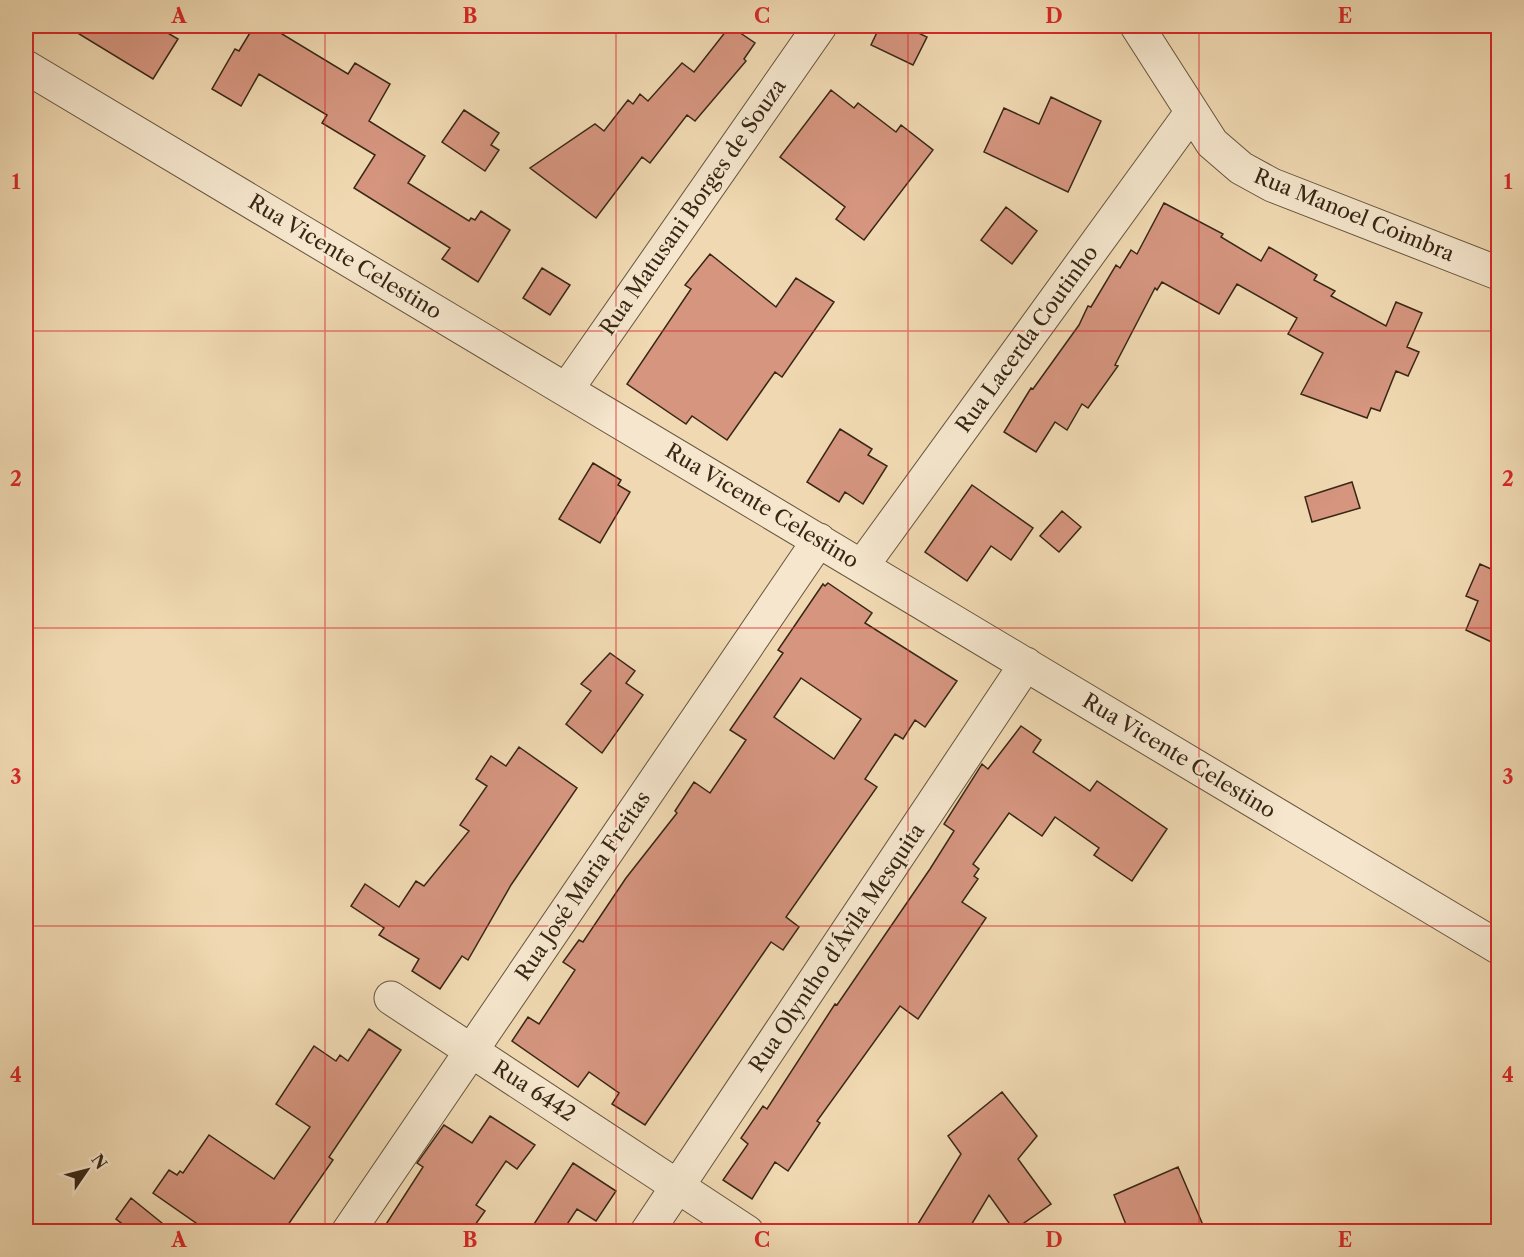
<svg xmlns="http://www.w3.org/2000/svg" width="1524" height="1257" viewBox="0 0 1524 1257" font-family="'Libre Caslon Text',serif">
	<style>
		.building { fill: #d5957f; stroke: #382716; stroke-width: 1.5; fill-rule: evenodd }
		.lines { fill: none; stroke-linecap: round; stroke-linejoin: round }
		.minor-casing { stroke: #66543d; stroke-width: 35 }
		.minor { stroke: #f5e6cd; stroke-width: 33 }
		.grid { fill: none; stroke: #d62828; stroke-width: 1.5; stroke-opacity: 0.55 }
		.labels { text-anchor: middle; stroke-width: 4.5; stroke-linejoin: round; paint-order: stroke }
		.street-label { font-size: 21px; fill: #382716; stroke: #f5e6cd }
		.neatline { fill: none; stroke: #d62828; stroke-width: 2 }
		.grid-label { font-size: 20px; text-anchor: middle; font-weight: bold; fill: #d62828 }
	</style>
	<rect width="100%" height="100%" fill="#f0d9b2"/>
	<filter id="stains"><feTurbulence type="fractalNoise" baseFrequency=".00333" numOctaves="4"/><feColorMatrix values="0 0 0 0 .2 0 0 0 0 .09 0 0 0 0 .02 0 0 0 .5 -.17"/></filter>
	<radialGradient id="worn" r=".72"><stop offset=".6" stop-color="#630" stop-opacity="0"/><stop offset="1" stop-color="#630" stop-opacity=".3"/></radialGradient>
	<path class="building" d="M 66,26 L 156,26 L 178,39 L 153,79 Z
		M 254,26 L 287,26 L 282,34 L 348,74 L 355,63 L 390,84 L 369,121 L 425,156 L 408,183 L 469,221 L 471,218 L 475,220 L 481,211 L 510,230 L 478,282 L 442,259 L 450,248 L 354,188 L 375,155 L 322,123 L 327,115 L 259,74 L 241,106 L 212,89 L 235,49 L 239,51 Z
		M 730,26 L 755,43 L 744,59 L 746,61 L 695,121 L 687,115 L 650,163 L 642,157 L 596,218 L 530,168 L 595,124 L 604,131 L 628,100 L 633,104 L 640,94 L 648,101 L 682,63 L 694,72 Z
		M 880,26 L 904,26 L 927,37 L 913,65 L 871,45 Z
		M 831,90 L 854,108 L 858,103 L 896,132 L 901,125 L 933,150 L 864,240 L 836,219 L 845,207 L 780,157 Z
		M 1051,97 L 1101,121 L 1068,192 L 984,152 L 1004,108 L 1039,124 Z
		M 464,110 L 499,133 L 491,145 L 499,150 L 485,171 L 442,142 Z
		M 1164,203 L 1223,234 L 1221,237 L 1261,261 L 1269,247 L 1317,275 L 1314,280 L 1335,291 L 1331,296 L 1386,326 L 1396,302 L 1422,313 L 1407,347 L 1419,352 L 1408,376 L 1396,371 L 1380,411 L 1371,408 L 1367,418 L 1301,394 L 1323,353 L 1288,334 L 1297,318 L 1237,284 L 1219,314 L 1162,282 L 1157,290 L 1155,288 L 1115,365 L 1118,366 L 1088,408 L 1082,404 L 1067,430 L 1055,422 L 1036,452 L 1004,432 L 1031,388 L 1033,389 L 1079,325 L 1088,306 L 1091,307 L 1116,265 L 1120,268 L 1131,250 L 1137,254 Z
		M 1006,207 L 1037,231 L 1012,264 L 981,240 Z
		M 710,254 L 776,307 L 796,278 L 834,302 L 782,377 L 775,372 L 727,440 L 692,416 L 686,424 L 627,384 L 691,289 L 685,285 Z
		M 542,268 L 570,285 L 550,315 L 523,298 Z
		M 840,429 L 872,449 L 868,455 L 887,466 L 863,504 L 845,492 L 839,502 L 807,482 Z
		M 593,463 L 621,480 L 618,485 L 630,492 L 600,543 L 559,519 Z
		M 1352,482 L 1360,508 L 1312,522 L 1305,497 Z
		M 972,485 L 1033,528 L 1011,560 L 991,546 L 967,581 L 925,552 Z
		M 1062,511 L 1081,527 L 1059,552 L 1040,536 Z
		M 1498,552 L 1498,645 L 1466,630 L 1478,601 L 1466,596 L 1480,564 L 1491,569 Z
		M 828,583 L 872,613 L 865,623 L 957,681 L 925,727 L 915,720 L 903,739 L 895,734 L 865,779 L 877,787 L 786,917 L 799,927 L 783,950 L 771,942 L 645,1125 L 612,1104 L 619,1093 L 589,1072 L 578,1087 L 512,1041 L 528,1017 L 539,1024 L 575,970 L 563,962 L 579,940 L 583,942 L 626,878 L 677,813 L 675,811 L 694,782 L 710,793 L 746,740 L 730,730 L 783,653 L 778,650 L 823,584 L 825,586 ZM 801,678 L 861,719 L 834,759 L 774,717 Z
		M 610,653 L 635,671 L 626,683 L 643,695 L 602,753 L 566,724 L 591,691 L 581,684 Z
		M 1021,726 L 1041,740 L 1033,752 L 1090,791 L 1097,781 L 1167,829 L 1132,881 L 1094,855 L 1099,848 L 1055,817 L 1042,836 L 1009,813 L 973,864 L 979,869 L 974,876 L 978,879 L 962,902 L 986,918 L 918,1019 L 900,1006 L 817,1121 L 820,1123 L 788,1171 L 775,1162 L 752,1199 L 723,1180 L 748,1144 L 741,1138 L 763,1106 L 767,1109 L 835,1004 L 837,1005 L 930,869 L 954,831 L 944,824 L 982,764 L 988,769 Z
		M 519,747 L 577,788 L 511,885 L 468,960 L 462,956 L 440,989 L 412,971 L 419,959 L 379,935 L 384,928 L 351,906 L 365,884 L 399,907 L 416,881 L 424,886 L 469,831 L 460,825 L 487,786 L 476,779 L 491,756 L 506,766 Z
		M 369,1029 L 401,1050 L 329,1157 L 333,1160 L 283,1232 L 209,1232 L 153,1193 L 169,1170 L 177,1175 L 180,1171 L 183,1173 L 209,1135 L 274,1179 L 310,1127 L 276,1104 L 314,1046 L 336,1061 L 340,1055 L 348,1061 Z
		M 1002,1092 L 1037,1136 L 1018,1159 L 1051,1204 L 1014,1230 L 989,1195 L 967,1232 L 913,1232 L 961,1154 L 948,1136 Z
		M 490,1116 L 535,1145 L 517,1169 L 506,1161 L 476,1205 L 485,1211 L 470,1232 L 381,1232 L 423,1167 L 417,1163 L 444,1125 L 472,1143 Z
		M 573,1163 L 616,1191 L 596,1221 L 577,1209 L 562,1232 L 529,1232 Z
		M 1178,1167 L 1206,1232 L 1129,1232 L 1114,1195 Z
		M 131,1198 L 173,1232 L 133,1232 L 116,1219 Z"/>
	<g class="lines">
		<defs>
			<path id="minor" d="M 1137,26 L 1212,143 L 1241,168 L 1272,185 L 1498,273
				M 26,67 L 1498,947
				M 567,389 L 820,26
				M 862,566 L 1191,113
				M 391,998 L 747,1232
				M 348,1232 L 819,540
				M 647,1232 L 1026,664"/>
		</defs>
		<use href="#minor" class="minor-casing"/>
		<use href="#minor" class="minor"/>
	</g>
	<path class="grid" d="M 325,26 L 325,1232M 616,26 L 616,1232M 908,26 L 908,1232M 1199,26 L 1199,1232M 26,331 L 1498,331M 26,628 L 1498,628M 26,926 L 1498,926"/>
	<g class="labels">
		<g class="street-label">
			<text transform="translate(693 207) rotate(-55)" y="7">Rua Matusani Borges de Souza</text>
			<text transform="translate(1354 215) rotate(22)" y="7">Rua Manoel Coimbra</text>
			<text transform="translate(345 257) rotate(31)" y="7">Rua Vicente Celestino</text>
			<text transform="translate(1027 339) rotate(-54)" y="7">Rua Lacerda Coutinho</text>
			<text transform="translate(762 506) rotate(31)" y="7">Rua Vicente Celestino</text>
			<text transform="translate(1179 756) rotate(31)" y="7">Rua Vicente Celestino</text>
			<text transform="translate(583 886) rotate(-56)" y="7">Rua José Maria Freitas</text>
			<text transform="translate(837 948) rotate(-56)" y="7">Rua Olyntho d'Ávila Mesquita</text>
			<text transform="translate(534 1091) rotate(33)" y="7">Rua 6442</text>
		</g>
	</g>
	<rect width="1524" height="1257" fill="none" stroke="#f0d9b2" stroke-width="66"/>
	<g transform="translate(87 1170) rotate(55)" stroke="#f5e6cd" stroke-width="4.5" paint-order="stroke">
	<path d="M0-4.5L10 22L0 15L-10 22Z" fill="#382716"/>
	<text y="-9" font-size="16" font-weight="bold" text-anchor="middle" fill="#382716">N</text>
	</g>
	<rect x="33" y="33" width="1458" height="1191" class="neatline"/>
	<g class="grid-label">
		<text x="179" y="23">A</text>
		<text x="470" y="23">B</text>
		<text x="762" y="23">C</text>
		<text x="1054" y="23">D</text>
		<text x="1345" y="23">E</text>
		<text x="16" y="189">1</text>
		<text x="1508" y="189">1</text>
		<text x="16" y="486">2</text>
		<text x="1508" y="486">2</text>
		<text x="16" y="784">3</text>
		<text x="1508" y="784">3</text>
		<text x="16" y="1082">4</text>
		<text x="1508" y="1082">4</text>
		<text x="179" y="1247">A</text>
		<text x="470" y="1247">B</text>
		<text x="762" y="1247">C</text>
		<text x="1054" y="1247">D</text>
		<text x="1345" y="1247">E</text>
	</g>
	<rect width="100%" height="100%" filter="url(#stains)"/>
	<rect width="100%" height="100%" fill="url(#worn)"/>
</svg>
